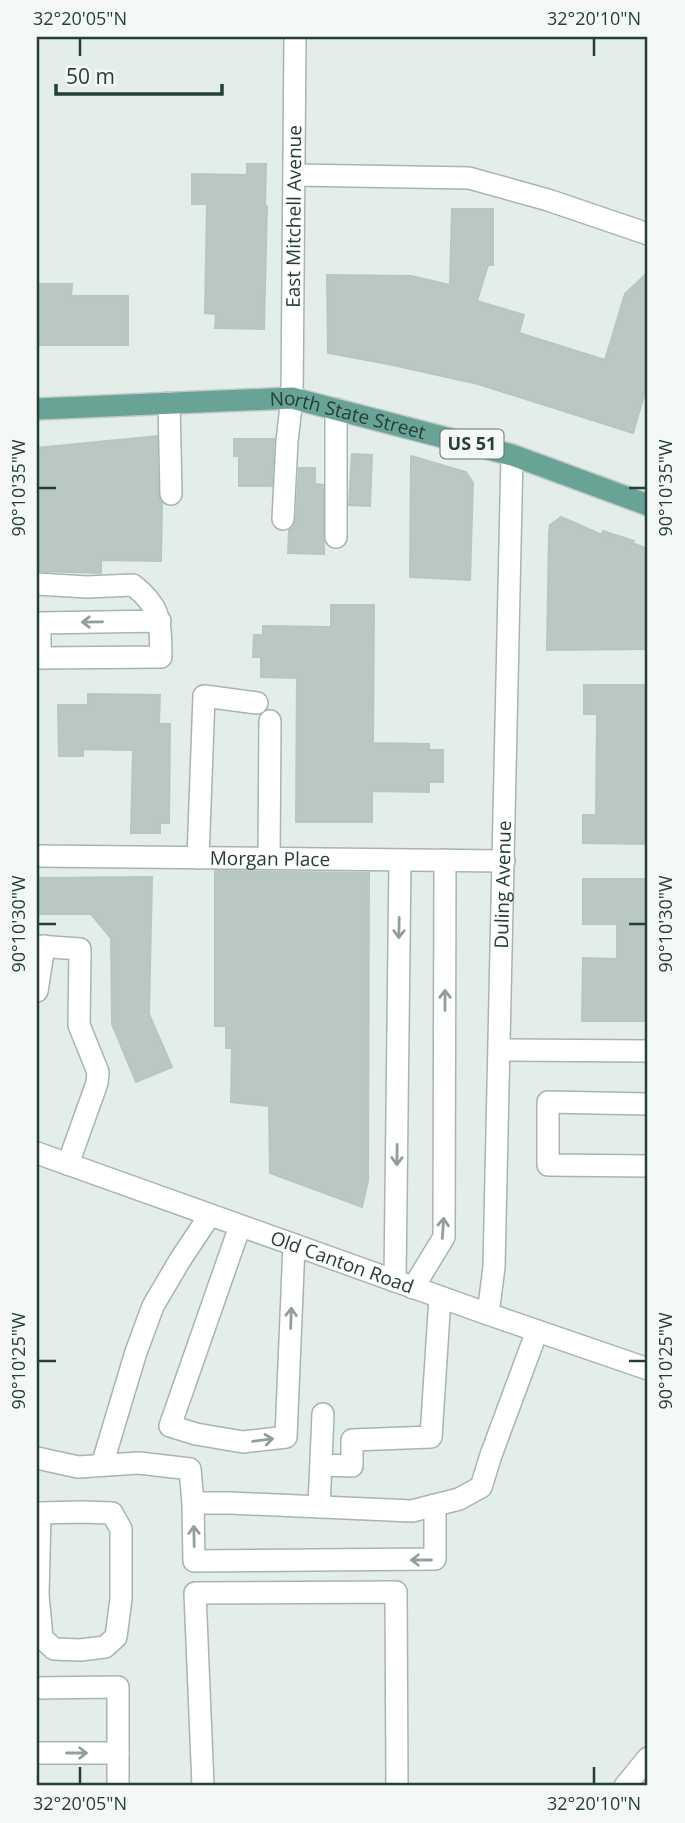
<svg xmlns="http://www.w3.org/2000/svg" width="685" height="1823" viewBox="0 0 685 1823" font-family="'Open Sans',sans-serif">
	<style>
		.building { fill: #b9c8c2; stroke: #b6c7c0; stroke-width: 2 }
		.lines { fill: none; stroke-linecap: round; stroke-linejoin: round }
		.minor-casing { stroke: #a6b5b0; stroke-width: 24 }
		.major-casing { stroke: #c1c9c7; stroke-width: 24 }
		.minor { stroke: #fff; stroke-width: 21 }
		.major { stroke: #68a396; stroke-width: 21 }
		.oneway { stroke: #919f9c }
		.ticks { fill: none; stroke: #233f38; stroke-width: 2.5 }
		.labels { text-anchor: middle; stroke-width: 5; stroke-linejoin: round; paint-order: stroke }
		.shield { fill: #f4f9f7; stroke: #627771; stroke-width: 2 }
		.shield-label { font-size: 18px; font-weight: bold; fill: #233f38 }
		.street-label { font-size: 19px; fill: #233f38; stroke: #f4f9f7 }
		.neatline { fill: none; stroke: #233f38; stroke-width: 2.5 }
		.ticks-label { font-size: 18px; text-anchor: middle; fill: #233f38 }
	</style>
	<rect width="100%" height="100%" fill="#e3ede9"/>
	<path class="building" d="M 247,164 L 266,164 L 265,205 L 267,206 L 264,329 L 215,328 L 216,314 L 205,313 L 207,204 L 192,204 L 192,174 L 247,175 Z
		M 452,209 L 493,209 L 493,265 L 488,265 L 477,301 L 524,315 L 519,333 L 605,360 L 625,294 L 648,272 L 648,382 L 633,433 L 478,384 L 388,364 L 328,353 L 327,275 L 411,276 L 450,285 Z
		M 37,284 L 72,284 L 71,296 L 128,296 L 128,345 L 37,345 Z
		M 157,436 L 158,494 L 162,503 L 161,561 L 101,560 L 101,573 L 37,571 L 37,448 Z
		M 234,439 L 274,439 L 272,486 L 239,486 L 239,456 L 234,456 Z
		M 352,454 L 372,455 L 370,506 L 349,505 Z
		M 411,456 L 466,472 L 470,478 L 473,483 L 470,580 L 410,577 Z
		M 299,468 L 315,468 L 315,484 L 323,485 L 324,554 L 288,553 L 289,531 L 294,526 L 296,520 Z
		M 561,517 L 602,535 L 603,531 L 634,541 L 632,543 L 648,549 L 648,649 L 547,650 L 549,533 L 550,525 Z
		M 331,605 L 374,605 L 373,743 L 429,744 L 429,750 L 443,750 L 443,782 L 429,782 L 429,792 L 372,791 L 372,822 L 296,822 L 297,678 L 261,677 L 261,657 L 253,657 L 254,635 L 263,635 L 263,626 L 331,627 Z
		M 584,685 L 648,685 L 648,763 L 646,763 L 646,817 L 648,817 L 648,844 L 583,843 L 583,815 L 596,815 L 597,714 L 584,714 Z
		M 88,694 L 160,695 L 159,724 L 170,724 L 169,823 L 160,823 L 160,833 L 131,833 L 133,750 L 83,749 L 83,756 L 59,756 L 58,705 L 88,705 Z
		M 215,871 L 369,873 L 368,1181 L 362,1207 L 270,1173 L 269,1106 L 231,1102 L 232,1048 L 226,1048 L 226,1026 L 215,1026 Z
		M 152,877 L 149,1014 L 172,1067 L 136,1082 L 112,1024 L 111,938 L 91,914 L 37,914 L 37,878 Z
		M 583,879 L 648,879 L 648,1021 L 582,1021 L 583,958 L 617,959 L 617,924 L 583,924 Z"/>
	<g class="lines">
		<defs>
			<g id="minor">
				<path d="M 295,175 L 469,178 L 548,200 L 648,234"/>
				<path d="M 169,403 L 171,494"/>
				<path id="s1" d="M 283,519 L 287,441 L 292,398 L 295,37"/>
				<path d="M 336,537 L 336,409"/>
				<path d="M 37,584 L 87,587 L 133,585 C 162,608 160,621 161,657 L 40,658 L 40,623 L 160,621"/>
				<path id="s2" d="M 37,856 L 504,861"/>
				<path d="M 198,858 L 204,696 L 257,703"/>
				<path d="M 269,858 L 270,721"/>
				<path d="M 37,946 L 80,949 L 79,1025 L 98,1072 L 97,1083 L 68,1164"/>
				<path d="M 37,991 L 44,946"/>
				<path d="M 500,1050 L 648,1051"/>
				<path d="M 648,1104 L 548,1102 L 548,1165 L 648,1166"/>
				<path id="s3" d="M 37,1153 L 488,1314 L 648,1369"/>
				<path d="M 240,1226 L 170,1426 L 196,1434 L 243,1442 L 286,1437 L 294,1245"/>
				<path d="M 395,1281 L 400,860"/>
				<path d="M 413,1288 L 444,1237 L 445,860"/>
				<path id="s4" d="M 488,1314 L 494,1267 L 512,455"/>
				<path d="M 37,1458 L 78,1467 L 139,1463 L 190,1469 L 193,1503 L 230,1503 L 412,1511 L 459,1499 L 481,1487 L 491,1455 L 537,1331"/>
				<path d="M 102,1465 L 136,1352 L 153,1306 L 180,1260 L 210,1215"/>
				<path d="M 321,1465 L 352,1466 L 352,1440 L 431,1437 L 440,1297"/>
				<path d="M 193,1503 L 194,1561 L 435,1559 L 435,1505"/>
				<path d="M 319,1507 L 323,1414"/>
				<path d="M 37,1513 L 40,1513 L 81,1512 L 112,1513 L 121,1529 L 121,1599 L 116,1637 L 105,1647 L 80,1650 L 54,1649 L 42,1638 L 38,1595 L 40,1513"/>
				<path d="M 37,1688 L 118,1687 L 118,1786"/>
				<path d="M 37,1753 L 118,1753"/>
				<path d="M 203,1786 L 195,1593 L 396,1592 L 397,1786"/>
				<path d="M 625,1786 L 648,1758"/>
			</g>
			<g id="major">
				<path id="s5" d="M 37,409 L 292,398 L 512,455 L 648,505"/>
			</g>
		</defs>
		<use href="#minor" class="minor-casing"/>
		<use href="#major" class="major-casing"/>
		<use href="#minor" class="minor"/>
		<use href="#major" class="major"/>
	</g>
	<defs><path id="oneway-shaft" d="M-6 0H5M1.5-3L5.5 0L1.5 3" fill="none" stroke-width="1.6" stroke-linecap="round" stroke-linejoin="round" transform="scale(1.75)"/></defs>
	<g class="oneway">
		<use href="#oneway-shaft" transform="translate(92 622) rotate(179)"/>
		<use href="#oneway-shaft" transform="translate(399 928) rotate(91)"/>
		<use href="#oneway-shaft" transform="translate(445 1000) rotate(-90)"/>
		<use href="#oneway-shaft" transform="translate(397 1155) rotate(91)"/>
		<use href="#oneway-shaft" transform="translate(443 1228) rotate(-86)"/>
		<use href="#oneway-shaft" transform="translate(291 1318) rotate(-88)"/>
		<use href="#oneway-shaft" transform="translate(263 1440) rotate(-7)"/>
		<use href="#oneway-shaft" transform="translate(194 1536) rotate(-91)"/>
		<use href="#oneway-shaft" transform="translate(421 1560) rotate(180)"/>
		<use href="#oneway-shaft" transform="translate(77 1753)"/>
	</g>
	<path class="ticks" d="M 80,38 L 80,56M 594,38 L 594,56M 38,488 L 56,488M 629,488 L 646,488M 38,924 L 56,924M 629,924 L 646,924M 38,1361 L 56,1361M 629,1361 L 646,1361M 80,1767 L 80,1784M 594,1767 L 594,1784"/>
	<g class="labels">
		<rect class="shield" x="440.5" y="429.5" width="63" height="29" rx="5"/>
		<g class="shield-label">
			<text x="472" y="450">US 51</text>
		</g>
		<g class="street-label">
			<text dy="7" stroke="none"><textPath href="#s1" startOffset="303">East Mitchell Avenue</textPath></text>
			<text dy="7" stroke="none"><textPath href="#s5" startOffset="313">North State Street</textPath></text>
			<text dy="7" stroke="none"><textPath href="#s2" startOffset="233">Morgan Place</textPath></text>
			<text dy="7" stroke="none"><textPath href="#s4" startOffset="430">Duling Avenue</textPath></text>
			<text dy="7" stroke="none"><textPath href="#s3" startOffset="324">Old Canton Road</textPath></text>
		</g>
	</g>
	<rect width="685" height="1823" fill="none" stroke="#f4f9f7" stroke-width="77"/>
	<path d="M56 84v10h166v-10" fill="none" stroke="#233f38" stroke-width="3.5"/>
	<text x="66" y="84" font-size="21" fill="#233f38" stroke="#f4f9f7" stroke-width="5" paint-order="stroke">50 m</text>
	<rect x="38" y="38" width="608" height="1746" class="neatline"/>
	<g class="ticks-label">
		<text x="80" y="25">32°20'05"N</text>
		<text x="594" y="25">32°20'10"N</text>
		<text transform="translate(19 488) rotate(-90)" y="6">90°10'35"W</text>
		<text transform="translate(666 488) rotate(-90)" y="6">90°10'35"W</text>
		<text transform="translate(666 924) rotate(-90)" y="6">90°10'30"W</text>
		<text transform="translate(19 924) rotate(-90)" y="6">90°10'30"W</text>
		<text transform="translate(19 1361) rotate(-90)" y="6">90°10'25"W</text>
		<text transform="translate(666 1361) rotate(-90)" y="6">90°10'25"W</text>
		<text x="80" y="1810">32°20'05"N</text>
		<text x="594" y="1810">32°20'10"N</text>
	</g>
</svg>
